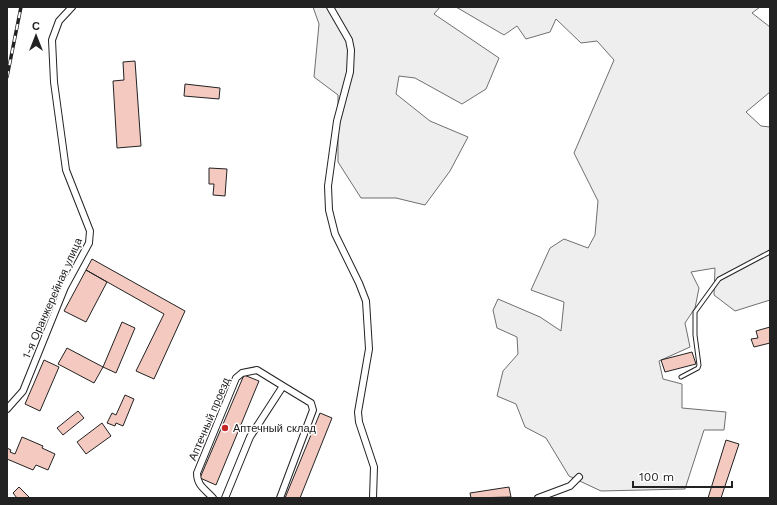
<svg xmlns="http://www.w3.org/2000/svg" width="777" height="505" viewBox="0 0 777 505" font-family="'Work Sans',sans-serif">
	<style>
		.green { fill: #eee; stroke: #6f6f6f }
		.building { fill: #f3c9c0; stroke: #222 }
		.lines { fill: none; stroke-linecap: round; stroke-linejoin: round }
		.service-casing { stroke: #222; stroke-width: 5 }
		.minor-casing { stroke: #222; stroke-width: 8 }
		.service { stroke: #fff; stroke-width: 3 }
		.minor { stroke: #fff; stroke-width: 6 }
		.rail-casing { stroke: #222; stroke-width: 3.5 }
		.rail { stroke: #fff; stroke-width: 2; stroke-dasharray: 6; stroke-linecap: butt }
		.poi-dot { fill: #c62828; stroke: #fff; stroke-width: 1.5 }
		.labels { text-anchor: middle; stroke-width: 3; stroke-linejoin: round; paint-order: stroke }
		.street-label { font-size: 11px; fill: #222; stroke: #fff }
		.poi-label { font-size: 11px; fill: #222; stroke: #fff; text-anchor: start }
	</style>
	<rect width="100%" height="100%" fill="#fff"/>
	<path class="green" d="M 313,7 L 440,7 L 434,14 L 499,58 L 486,89 L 462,104 L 415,78 L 399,76 L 396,94 L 430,121 L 468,137 L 450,171 L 425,205 L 396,198 L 361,198 L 338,162 L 338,95 L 314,77 L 319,24 Z
		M 456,7 L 760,7 L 752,13 L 770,27 L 770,92 L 746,112 L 761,126 L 770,127 L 770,300 L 735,311 L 714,295 L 715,268 L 691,272 L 699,288 L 695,308 L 685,323 L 690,347 L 659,361 L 663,379 L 682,384 L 682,408 L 726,412 L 724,430 L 704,430 L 685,489 L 601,491 L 569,476 L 546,438 L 525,427 L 516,404 L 497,396 L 503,371 L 518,354 L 517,337 L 497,328 L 493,310 L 498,299 L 540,317 L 561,331 L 564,302 L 531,290 L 550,248 L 564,239 L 588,248 L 595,235 L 598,201 L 574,153 L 614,60 L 597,41 L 581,43 L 556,19 L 550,32 L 526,39 L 517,26 L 504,35 Z"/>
	<path class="building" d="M 135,61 L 141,146 L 117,148 L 113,81 L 124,80 L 123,62 Z
		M 185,84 L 220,88 L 219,99 L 184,96 Z
		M 209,168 L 227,169 L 225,196 L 213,195 L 214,184 L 209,184 Z
		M 92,259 L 185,311 L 154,379 L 136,371 L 164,314 L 86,270 Z
		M 86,270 L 107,282 L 86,322 L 64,311 Z
		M 122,322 L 135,328 L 116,373 L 103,367 Z
		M 770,327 L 770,343 L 754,347 L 751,339 L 758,338 L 756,331 Z
		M 67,348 L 103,367 L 94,383 L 58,364 Z
		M 692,352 L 696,364 L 665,372 L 661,360 Z
		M 44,360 L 59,367 L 40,411 L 25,404 Z
		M 244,375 L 259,381 L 216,485 L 200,478 Z
		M 125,395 L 134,399 L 123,426 L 116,423 L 115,426 L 107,423 L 112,413 L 116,415 Z
		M 78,411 L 84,418 L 63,435 L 57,428 Z
		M 320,413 L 332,418 L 300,498 L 285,498 Z
		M 102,423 L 111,436 L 86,454 L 77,442 Z
		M 22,437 L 43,446 L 42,448 L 55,454 L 48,470 L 36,465 L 33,470 L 7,459 L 7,448 L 11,450 L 10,452 L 15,454 Z
		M 726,440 L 739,444 L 721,498 L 708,498 Z
		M 19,487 L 29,497 L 28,498 L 17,498 L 13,493 Z
		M 509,487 L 511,497 L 471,498 L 470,493 Z"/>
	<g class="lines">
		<defs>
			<path id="service" d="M 681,377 L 698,368 L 699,365 L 695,335 L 695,312 L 719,279 L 770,252"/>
			<path id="minor" d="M 330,7 L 349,40 L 351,50 L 350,72 L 337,121 L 328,186 L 329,210 L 335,234 L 359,283 L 366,301 L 369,349 L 358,412 L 359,422 L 374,467 L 373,498
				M 7,409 L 23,391 L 65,287 L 89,243 L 90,231 L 66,170 L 54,82 L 52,40 L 59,21 L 72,7
				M 213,498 C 205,489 197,486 197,473 L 236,378 L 242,373 L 257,370 L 283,386 L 250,437 L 225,498
				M 280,498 L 313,410 L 311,403 L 283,386
				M 538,498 L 570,486 L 579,477"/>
		</defs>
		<use href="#service" class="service-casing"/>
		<use href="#minor" class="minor-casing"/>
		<use href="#service" class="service"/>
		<use href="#minor" class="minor"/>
		<defs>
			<path id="rail" d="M 7,77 L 21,7"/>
		</defs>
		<use href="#rail" class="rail-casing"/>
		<use href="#rail" class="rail"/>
	</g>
	<circle class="poi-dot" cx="225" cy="428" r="4"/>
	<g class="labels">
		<g class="street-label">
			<text transform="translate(52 298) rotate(-66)" y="4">1-я Оранжерейная улица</text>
			<text transform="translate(209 419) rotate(-67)" y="4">Аптечный проезд</text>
		</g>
		<g class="poi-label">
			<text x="233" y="432">Аптечный склад</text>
		</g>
	</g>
	<rect width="777" height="505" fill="none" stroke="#222222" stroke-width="16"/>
	<g transform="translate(36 36)" stroke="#ffffff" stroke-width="3" paint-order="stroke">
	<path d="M0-3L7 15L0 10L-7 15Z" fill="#222222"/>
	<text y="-6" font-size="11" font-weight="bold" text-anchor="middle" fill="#222222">С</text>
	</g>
	<path d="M633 481v6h99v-6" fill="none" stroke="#222222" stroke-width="2"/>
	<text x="639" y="481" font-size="12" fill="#222222" stroke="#ffffff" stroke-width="3" paint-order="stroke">100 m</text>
</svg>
